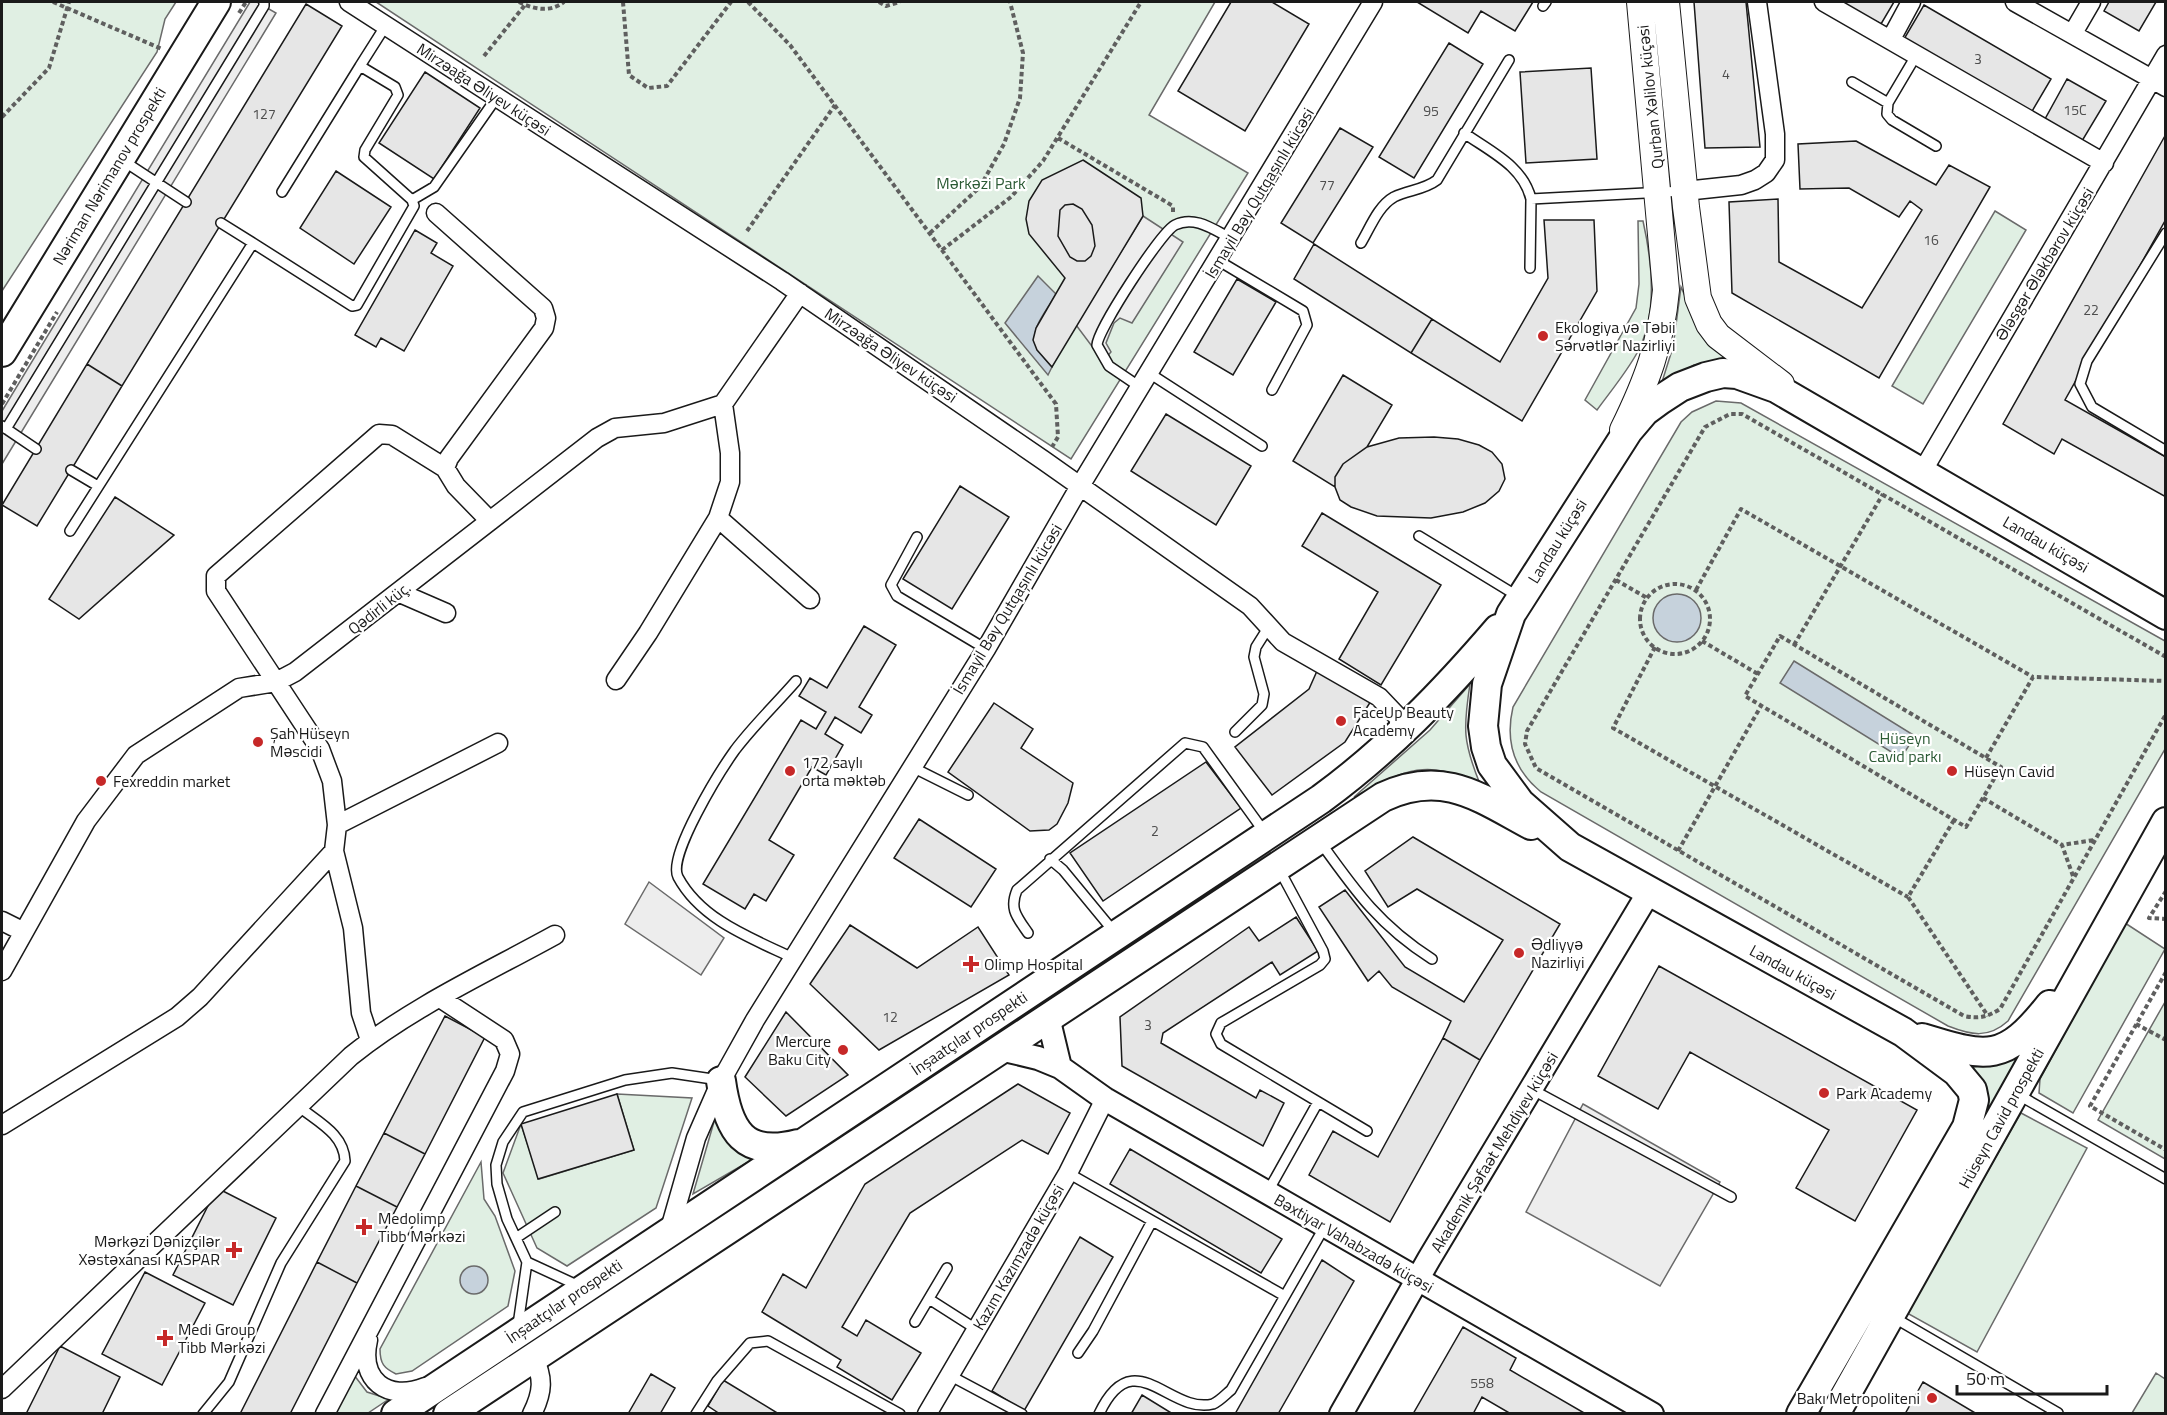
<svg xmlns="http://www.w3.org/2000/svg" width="2167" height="1415" viewBox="0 0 2167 1415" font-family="'Titillium Web',sans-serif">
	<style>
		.green { fill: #e0efe3; stroke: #6a6a6a; stroke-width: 1.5 }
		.parking { fill: #ededed; stroke: #6a6a6a; stroke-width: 1.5 }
		.water { fill: #c6d2dc; stroke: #6a6a6a; stroke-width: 1.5 }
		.building { fill: #e6e6e6; stroke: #1a1a1a; stroke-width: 1.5 }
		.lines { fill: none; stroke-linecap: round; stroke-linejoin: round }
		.service-casing { stroke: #1a1a1a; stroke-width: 12 }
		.minor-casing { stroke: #1a1a1a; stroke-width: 21 }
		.tertiary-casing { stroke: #1a1a1a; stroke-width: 26 }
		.secondary-casing { stroke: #1a1a1a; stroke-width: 28 }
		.primary-casing { stroke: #1a1a1a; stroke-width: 32 }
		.path { stroke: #5f5f5f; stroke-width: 4; stroke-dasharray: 4.5 3; stroke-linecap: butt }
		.service { stroke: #fff; stroke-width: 9 }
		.minor { stroke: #fff; stroke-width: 18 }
		.tertiary { stroke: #fff; stroke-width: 22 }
		.secondary { stroke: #fff; stroke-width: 26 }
		.primary { stroke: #fff; stroke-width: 28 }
		.poi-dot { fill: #c62828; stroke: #fff; stroke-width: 2 }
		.labels { text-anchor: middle; stroke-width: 4.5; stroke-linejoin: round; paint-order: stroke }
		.number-label { font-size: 14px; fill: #4d4d4d }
		.street-label { font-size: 16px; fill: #1a1a1a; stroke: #fff }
		.park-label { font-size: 16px; fill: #2b5a34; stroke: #fff }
		.poi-label { font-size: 16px; fill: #1a1a1a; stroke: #fff; text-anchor: start }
	</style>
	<rect width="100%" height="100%" fill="#fff"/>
	<path class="green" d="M 2,2 L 176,2 L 165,19 L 157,52 L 2,291 Z
		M 376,2 L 1215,2 L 1149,115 L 1248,173 L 1071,459 Z
		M 1995,211 L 2026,230 L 1923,404 L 1892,386 Z
		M 1638,221 L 1643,221 C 1652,261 1658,315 1637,353 C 1626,373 1610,392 1597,410 L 1585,400 L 1636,308 L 1639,284 Z
		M 1681,287 L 1701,332 L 1730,359 L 1694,365 L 1661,385 L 1673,347 Z
		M 1716,401 L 1741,403 L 2165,641 L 2165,749 L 2008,1021 C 1988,1039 1971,1035 1948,1026 L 1541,792 C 1514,770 1505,741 1513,707 L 1681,422 L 1692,412 Z
		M 1470,684 C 1463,729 1463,742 1480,784 C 1424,758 1405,770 1354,797 L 1430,730 Z
		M 2125,923 L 2165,949 L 2073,1113 L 2039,1093 L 2040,1079 Z
		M 2165,1002 L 2165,1159 L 2098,1120 Z
		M 2032,1042 L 1982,1132 L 1986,1105 L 1964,1065 C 2000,1070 2004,1063 2032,1042 Z
		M 617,1094 L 692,1098 L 656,1208 L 567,1266 L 537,1248 L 503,1173 L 521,1124 L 539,1179 L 634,1150 Z
		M 2021,1113 L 2087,1148 L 1977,1352 L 1907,1313 Z
		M 716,1115 L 755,1158 L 693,1194 Z
		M 481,1162 L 484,1199 L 495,1216 L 515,1271 L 508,1306 L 412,1371 L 396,1374 C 384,1368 380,1364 380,1349 Z
		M 2156,1373 L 2165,1379 L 2165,1413 L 2132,1413 Z
		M 354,1375 L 367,1392 L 389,1399 L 368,1413 L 333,1414 Z"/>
	<path class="parking" d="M 250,2 L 257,2 L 276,13 L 2,464 L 2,411 Z
		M 1143,216 L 1183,242 L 1132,323 L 1120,318 L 1114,323 L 1106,343 L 1111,352 L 1103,361 L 1076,325 Z
		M 649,882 L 724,938 L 701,975 L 625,924 Z
		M 1583,1104 L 1720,1182 L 1660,1286 L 1526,1212 Z"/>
	<path class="water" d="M 1038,276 L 1056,294 C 1037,327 1022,335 1052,367 L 1048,375 L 1005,323 Z
		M1653 618a24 24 0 1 1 48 0a24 24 0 1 1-48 0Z
		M 1794,661 L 1915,736 L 1901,758 L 1780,683 Z
		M460 1280a14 14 0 1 1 28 0a14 14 0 1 1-28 0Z"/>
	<path class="building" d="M 1231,2 L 1272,2 L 1309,24 L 1245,131 L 1178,91 Z
		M 1417,2 L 1533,2 L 1515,31 L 1481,11 L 1468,33 Z
		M 1694,2 L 1746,2 L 1760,147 L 1705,148 Z
		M 1839,2 L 1894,2 L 1881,24 Z
		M 2109,2 L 2156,2 L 2139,31 L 2104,11 Z
		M 306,4 L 342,26 L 122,386 L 87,364 Z
		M 1924,5 L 2051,79 L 2031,113 L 1904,39 Z
		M 1449,43 L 1483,64 L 1414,178 L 1379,157 Z
		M 1591,68 L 1597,159 L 1526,163 L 1520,72 Z
		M 425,72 L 480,108 L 434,179 L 379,143 Z
		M 2067,79 L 2106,101 L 2082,141 L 2045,119 Z
		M 1340,128 L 1373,147 L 1313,243 L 1281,223 Z
		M 2166,134 L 2166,219 L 2065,400 L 2166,457 L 2166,497 L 2062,439 L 2054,454 L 2003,424 Z
		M 1856,141 L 1936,185 L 1949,165 L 1990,187 L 1879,378 L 1732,293 L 1729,202 L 1778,199 L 1779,262 L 1862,308 L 1922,210 L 1910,201 L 1899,217 L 1849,188 L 1800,189 L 1798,144 Z
		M 1083,160 L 1141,198 L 1143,216 L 1052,367 L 1037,350 L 1033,340 L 1036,328 L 1065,278 L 1029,234 L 1026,219 L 1029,201 L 1042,180 Z
		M 336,171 L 391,207 L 354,264 L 300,228 Z
		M 1073,204 L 1082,209 L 1092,225 L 1095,246 L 1091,256 L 1085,261 L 1077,261 L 1070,257 L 1058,236 L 1060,210 L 1065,205 Z
		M 1544,220 L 1594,220 L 1597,291 L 1522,421 L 1411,353 L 1432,319 L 1500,362 L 1548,278 Z
		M 415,230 L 437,243 L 431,253 L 453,266 L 404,351 L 381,338 L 376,347 L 355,335 Z
		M 1314,244 L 1432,319 L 1411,353 L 1294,279 Z
		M 1237,279 L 1276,302 L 1233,375 L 1194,352 Z
		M 87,364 L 122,386 L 37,526 L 2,505 Z
		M 1343,375 L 1392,405 L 1367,447 L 1343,464 L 1335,477 L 1335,487 L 1293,461 Z
		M 1166,414 L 1251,466 L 1216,525 L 1131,471 Z
		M 1434,437 L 1458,439 L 1479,445 L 1492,452 L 1502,464 L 1505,479 L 1499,491 L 1485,503 L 1463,512 L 1431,518 L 1377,516 L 1351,507 L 1340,500 L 1335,487 L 1335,477 L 1343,464 L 1367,447 L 1399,438 Z
		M 960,486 L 1009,517 L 952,609 L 903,579 Z
		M 115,497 L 174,535 L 79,619 L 49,599 Z
		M 1322,513 L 1441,585 L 1381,685 L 1339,659 L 1378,592 L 1302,546 Z
		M 864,626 L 896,645 L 859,707 L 872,715 L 861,733 L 835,717 L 825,734 L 843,745 L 826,775 L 812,767 L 769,840 L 794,855 L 766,901 L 754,894 L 745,909 L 703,884 L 801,720 L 816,729 L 826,712 L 799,696 L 810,678 L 827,688 Z
		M 1317,671 L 1371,701 L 1345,742 L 1272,795 L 1235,747 L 1309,689 Z
		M 994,703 L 1033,729 L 1021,748 L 1073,783 L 1068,803 L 1057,824 L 1049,830 L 1030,831 L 948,772 Z
		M 1206,762 L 1241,808 L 1103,901 L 1070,853 Z
		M 919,819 L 996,869 L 971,907 L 894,858 Z
		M 1413,837 L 1560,924 L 1480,1060 L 1443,1038 L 1451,1021 L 1392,987 L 1379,971 L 1368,981 L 1319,907 L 1345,890 L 1405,967 L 1464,1002 L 1503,940 L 1417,889 L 1388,907 L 1365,871 Z
		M 1296,917 L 1318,951 L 1280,975 L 1272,962 L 1163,1033 L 1161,1043 L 1256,1098 L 1260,1090 L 1284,1103 L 1263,1146 L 1122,1066 L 1120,1017 L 1249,927 L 1259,941 Z
		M 850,925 L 917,968 L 978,927 L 1009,975 L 879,1050 L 810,984 Z
		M 1659,966 L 1917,1110 L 1855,1221 L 1796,1188 L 1829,1130 L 1690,1052 L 1658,1109 L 1598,1076 Z
		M 786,1012 L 848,1075 L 786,1116 L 745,1077 Z
		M 445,1016 L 485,1037 L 425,1154 L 384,1133 Z
		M 1443,1038 L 1480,1060 L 1390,1222 L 1309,1175 L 1333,1131 L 1378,1157 Z
		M 1018,1084 L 1070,1113 L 1048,1154 L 1022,1140 L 910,1213 L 842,1327 L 857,1336 L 866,1320 L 921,1353 L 892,1400 L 837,1367 L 841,1360 L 762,1312 L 783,1274 L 806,1288 L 865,1184 Z
		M 617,1094 L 634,1150 L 538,1179 L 521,1124 Z
		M 384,1133 L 425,1154 L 397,1207 L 356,1186 Z
		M 1130,1149 L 1282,1239 L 1261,1273 L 1110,1184 Z
		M 356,1186 L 397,1207 L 357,1283 L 317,1262 Z
		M 217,1188 L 276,1218 L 233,1305 L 173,1275 Z
		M 1080,1237 L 1113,1257 L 1024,1411 L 992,1391 Z
		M 1322,1260 L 1354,1281 L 1278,1414 L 1235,1414 Z
		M 317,1262 L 357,1283 L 290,1414 L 240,1414 Z
		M 145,1272 L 205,1303 L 162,1385 L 102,1354 Z
		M 1463,1327 L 1516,1358 L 1510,1370 L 1586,1414 L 1511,1414 L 1482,1397 L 1473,1414 L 1413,1414 Z
		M 60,1346 L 120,1377 L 102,1414 L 26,1414 Z
		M 651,1374 L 675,1388 L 660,1414 L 628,1414 Z
		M 723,1380 L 779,1414 L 720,1414 L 708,1406 Z
		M 1923,1382 L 1977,1414 L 1905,1414 Z
		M 1142,1395 L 1173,1414 L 1131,1414 Z"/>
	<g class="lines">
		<defs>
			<path id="service" d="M 1543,6 L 1546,2
				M 1917,54 L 1888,103 L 1887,114 L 1892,120 L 1936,146
				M 1852,82 L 1888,103
				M 1464,133 C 1491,152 1523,166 1531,199 L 1683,191
				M 122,160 L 186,202
				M 282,192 L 360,66
				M 412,200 L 434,187 L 497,97
				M 221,223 L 253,243
				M 2166,233 L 2087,361 L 2080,384 L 2092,407 L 2166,451
				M 1361,243 C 1370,228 1378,206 1394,197 C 1408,190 1424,190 1437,180 L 1509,60
				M 1219,261 L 1303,311 L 1307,325 L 1272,390
				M 1530,268 L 1531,199
				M 1149,373 L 1262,446
				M 1140,387 L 1109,366 L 1097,345 C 1098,329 1161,232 1175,225 C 1195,215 1214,230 1232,239
				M 2,426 L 36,449
				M 6,429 L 264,6 L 264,2
				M 71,470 L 98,486
				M 70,531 L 253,243 L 352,306 L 357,305 L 414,206 L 412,200 L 364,157 L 365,150 L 398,95 L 395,87 L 360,66 L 386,25
				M 1419,536 L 1519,597
				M 917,537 L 891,585 L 897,596 L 986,649
				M 1235,732 L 1262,705 L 1264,694 L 1254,657 L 1256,647 L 1268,628
				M 912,767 L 968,795
				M 1321,843 C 1356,892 1380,926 1432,959
				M 1050,859 L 1063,870 L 1115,933
				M 1279,869 L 1323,951 L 1325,959 L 1320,965 L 1221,1023 L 1216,1034 L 1221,1044 L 1367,1131
				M 1028,933 C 1017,917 1009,909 1017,890 L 1185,743 L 1203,747 L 1265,833
				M 793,958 C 751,938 701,920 678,877 C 667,856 720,771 735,750 C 753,726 776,704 796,681
				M 1531,1089 L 1731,1197
				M 2017,1094 L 2166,1179
				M 1068,1173 L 1283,1295
				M 1267,1193 L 1318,1102
				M 516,1238 L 555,1212
				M 527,1262 L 507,1219 L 497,1184 L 496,1165 L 503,1142 L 523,1112 L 625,1080 L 672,1073 L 719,1080
				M 929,1299 L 976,1329
				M 1893,1317 L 2058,1413
				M 915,1322 L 947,1268
				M 518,1325 L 527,1262 L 579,1286
				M 1078,1353 L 1093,1331 L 1151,1223
				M 949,1375 L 1022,1414
				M 203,1414 L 229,1382 L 281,1263 L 345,1161 C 344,1134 318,1122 298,1106
				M 696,1414 L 717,1381 L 750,1343 L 768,1341 L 900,1414
				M 1099,1414 C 1134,1340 1169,1415 1213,1404 C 1220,1401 1226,1394 1231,1390 L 1325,1226"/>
			<path id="minor" d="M 349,2 L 782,281 L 1043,460 L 1250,606 L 1283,642 L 1379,697 L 1398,717 L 1400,726 L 1397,738
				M 1824,2 L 2104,163
				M 2015,2 L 2166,87
				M 2073,33 L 2091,2
				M 1891,39 L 1911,2
				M 1685,191 L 1741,185 L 1755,180 L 1766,173 L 1775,160 L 1775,134 L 1757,2
				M 436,213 L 543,308 L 546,318 L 544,328 L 449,458 L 445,468 L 456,486 L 490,521
				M 1922,472 L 2166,55
				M 718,518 L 810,599
				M 400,593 L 446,613
				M 616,680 L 648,633 L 718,518 L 730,482 L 730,453 L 723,404
				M 337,825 L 498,743
				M 2,921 L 22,931
				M 2,971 L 86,821 L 136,755 L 239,688 L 276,682 L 295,672 L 597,438 L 615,428 L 664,423 L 723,404 L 800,293
				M 370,1040 L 361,1013 L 353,928 L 334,851 L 337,825 L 332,781 L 320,749 L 216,591 L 216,576 L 379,434 L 392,435 L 445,468
				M 2,1125 L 177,1017 L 200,997 L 334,851
				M 670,1229 L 696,1138 L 721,1081 L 755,1020 L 986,649 L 1080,486 L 1373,2
				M 368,1340 C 359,1380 387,1402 425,1387
				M 2,1389 L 351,1056 C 412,1007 486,973 555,935
				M 325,1414 L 505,1071 L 510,1054 L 504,1040 L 440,998
				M 532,1414 C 543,1392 544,1378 533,1356
				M 927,1414 L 1068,1173 L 1105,1099"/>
			<path id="tertiary" d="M 1048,1017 L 1060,1067
				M 1000,1049 L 1038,1058 L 1060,1067 L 1105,1099 L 1652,1414
				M 1341,1414 L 1429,1259 L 1649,892"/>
			<path id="secondary" d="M 1666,2 L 1686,207 L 1698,298 L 1709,324 L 1718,336 L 1781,384
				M 1623,430 C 1647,381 1661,344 1666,290 L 1640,2"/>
			<path id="primary" d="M 2,352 L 216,2
				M 1922,1038 C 1988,1058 2004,1063 2050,1005
				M 721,1081 C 728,1131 744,1158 798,1144
				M 396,1414 L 1321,799 C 1388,750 1444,692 1498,629
				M 448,1414 L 1383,797 C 1443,769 1479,797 1531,825
				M 1801,1414 L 1967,1127 L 1974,1100 L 1972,1090 L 1957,1072 L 1903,1032 L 1570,847 L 1520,803 L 1492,765 L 1486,747 L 1483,726 L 1487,684 L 1511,614 L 1628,431 L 1645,411 L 1660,400 L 1680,387 L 1706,377 L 1723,373 L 1737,374 L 1776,388 L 2166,615
				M 1835,1414 L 2166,822"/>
		</defs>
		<use href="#service" class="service-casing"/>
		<use href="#minor" class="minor-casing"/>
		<use href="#tertiary" class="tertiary-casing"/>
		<use href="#secondary" class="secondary-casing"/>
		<use href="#primary" class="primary-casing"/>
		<path class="path" d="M 53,2 L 162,49
			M 519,2 C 533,9 550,13 564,2
			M 623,2 L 629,75 L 648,88 L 667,86 L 731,2
			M 748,2 L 790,45 L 1056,404 L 1058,437 L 1052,447
			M 879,2 L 886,6 L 900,2
			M 239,13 L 246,2
			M 484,56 L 525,5
			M 2,117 L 49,68 L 69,2
			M 1058,138 L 1173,206 L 1173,212
			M 747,231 L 835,105
			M 930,233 L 980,187 L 1004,144 L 1020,98 L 1023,53 L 1010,2
			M 942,250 L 1011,197 L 1043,161 L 1141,2
			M 2,404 L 57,312
			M 1616,580 L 1647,598
			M1640 619a35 35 0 1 1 70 0a35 35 0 1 1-70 0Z
			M 1696,590 L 1741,509 L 2033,677
			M 1780,636 L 2001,767 L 1966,827 L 1745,696 Z
			M 1702,641 L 1758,674
			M 1794,645 L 1883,494
			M 1655,647 L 1613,728 L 1908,897
			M 2166,657 L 1742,414 L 1730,414 L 1705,427 L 1527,731 L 1525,744 L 1536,768 L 1964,1016 C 1979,1019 1987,1017 2000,1009 L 2166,714
			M 1986,758 L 2033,677 L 2166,681
			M 1983,798 L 2062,845
			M 1954,820 L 1908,897 L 1988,1016
			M 1678,851 L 1761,706
			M 2073,876 L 2062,845 L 2094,840
			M 2166,891 L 2149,918 L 2166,919
			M 2166,972 L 2090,1106 L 2166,1150
			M 2136,1024 L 2166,1040"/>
		<use href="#service" class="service"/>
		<use href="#minor" class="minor"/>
		<use href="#tertiary" class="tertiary"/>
		<use href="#secondary" class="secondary"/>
		<use href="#primary" class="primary"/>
	</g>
	<g class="poi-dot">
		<circle cx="1543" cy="336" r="6"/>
		<circle cx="1341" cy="721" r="6"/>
		<circle cx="258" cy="742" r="6"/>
		<circle cx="790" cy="771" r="6"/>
		<circle cx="1952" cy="771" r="6"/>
		<circle cx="101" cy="781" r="6"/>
		<circle cx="1519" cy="953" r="6"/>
		<path d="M968 955h6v6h6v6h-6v6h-6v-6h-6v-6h6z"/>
		<circle cx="843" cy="1050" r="6"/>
		<circle cx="1824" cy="1093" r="6"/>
		<path d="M361 1218h6v6h6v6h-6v6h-6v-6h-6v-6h6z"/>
		<path d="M231 1241h6v6h6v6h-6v6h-6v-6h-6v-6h6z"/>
		<path d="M162 1329h6v6h6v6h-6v6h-6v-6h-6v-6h6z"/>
		<circle cx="1932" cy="1398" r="6"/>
	</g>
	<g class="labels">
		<g class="number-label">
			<text x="1978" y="64">3</text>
			<text x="1726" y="79">4</text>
			<text x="2075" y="115">15C</text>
			<text x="1431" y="116">95</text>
			<text x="264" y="119">127</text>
			<text x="1327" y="190">77</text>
			<text x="1931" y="245">16</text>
			<text x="2091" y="315">22</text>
			<text x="1155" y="836">2</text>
			<text x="890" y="1022">12</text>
			<text x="1148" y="1030">3</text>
			<text x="1482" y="1388">558</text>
		</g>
		<g class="street-label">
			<text transform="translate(484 89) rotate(33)" y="6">Mirzəağa Əliyev küçəsi</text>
			<text transform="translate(1650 97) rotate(-96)" y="6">Qurban Xəlilov küçəsi</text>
			<text transform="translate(109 176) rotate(-59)" y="6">Nəriman Nərimanov prospekti</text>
			<text transform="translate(1259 193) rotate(-59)" y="6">İsmayil Bəy Qutqaşınlı kücəsi</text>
			<text transform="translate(2044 264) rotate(-59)" y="6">Ələsgər Ələkbərov küçəsi</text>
			<text transform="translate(891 355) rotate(34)" y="6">Mirzəağa Əliyev küçəsi</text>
			<text transform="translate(1557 541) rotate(-58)" y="6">Landau küçəsi</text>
			<text transform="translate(2046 544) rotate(30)" y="6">Landau küçəsi</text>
			<text transform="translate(379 608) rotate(-38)" y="6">Qədirli küç.</text>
			<text transform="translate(1007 609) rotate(-59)" y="6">İsmayil Bəy Qutqaşınlı kücəsi</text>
			<text transform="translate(1793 972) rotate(29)" y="6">Landau küçəsi</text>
			<text transform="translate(969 1033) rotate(-34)" y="6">İnşaatçılar prospekti</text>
			<text transform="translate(2001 1118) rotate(-61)" y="6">Hüseyn Cavid prospekti</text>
			<text transform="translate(1494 1152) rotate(-59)" y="6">Akademik Şəfaət Mehdiyev küçəsi</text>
			<text transform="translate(1354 1243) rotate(30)" y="6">Bəxtiyar Vahabzadə küçəsi</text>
			<text transform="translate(1018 1257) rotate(-60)" y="6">Kazım Kazımzadə küçəsi</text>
			<text transform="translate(564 1301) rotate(-34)" y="6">İnşaatçılar prospekti</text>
		</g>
		<g class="park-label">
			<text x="981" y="189">Mərkəzi Park</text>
			<text x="1905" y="744">Hüseyn<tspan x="1905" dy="18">Cavid parkı</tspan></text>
		</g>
		<g class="poi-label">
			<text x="1555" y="333">Ekologiya və Təbii<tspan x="1555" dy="18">Sərvətlər Nazirliyi</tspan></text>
			<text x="1353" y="718">FaceUp Beauty<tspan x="1353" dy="18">Academy</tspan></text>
			<text x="270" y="739">Şah Hüseyn<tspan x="270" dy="18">Məscidi</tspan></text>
			<text x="802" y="768">172 saylı<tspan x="802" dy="18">orta məktəb</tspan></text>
			<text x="1964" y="777">Hüseyn Cavid</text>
			<text x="113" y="787">Fexreddin market</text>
			<text x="1531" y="950">Ədliyyə<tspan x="1531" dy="18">Nazirliyi</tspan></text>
			<text x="984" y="970">Olimp Hospital</text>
			<text x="831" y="1047" text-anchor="end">Mercure<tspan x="831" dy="18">Baku City</tspan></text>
			<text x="1836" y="1099">Park Academy</text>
			<text x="378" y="1224">Medolimp<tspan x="378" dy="18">Tibb Mərkəzi</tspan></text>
			<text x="220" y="1247" text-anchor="end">Mərkəzi Dənizçilər<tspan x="220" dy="18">Xəstəxanası KASPAR</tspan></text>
			<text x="178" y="1335">Medi Group<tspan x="178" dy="18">Tibb Mərkəzi</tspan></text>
			<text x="1920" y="1404" text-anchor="end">Bakı Metropoliteni</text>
		</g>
	</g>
	<rect width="2167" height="1415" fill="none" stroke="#1a1a1a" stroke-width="6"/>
	<path d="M1957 1385v9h150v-9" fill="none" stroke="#1a1a1a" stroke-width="3"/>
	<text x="1966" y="1385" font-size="18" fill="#1a1a1a" stroke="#ffffff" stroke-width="4.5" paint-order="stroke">50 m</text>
</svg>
